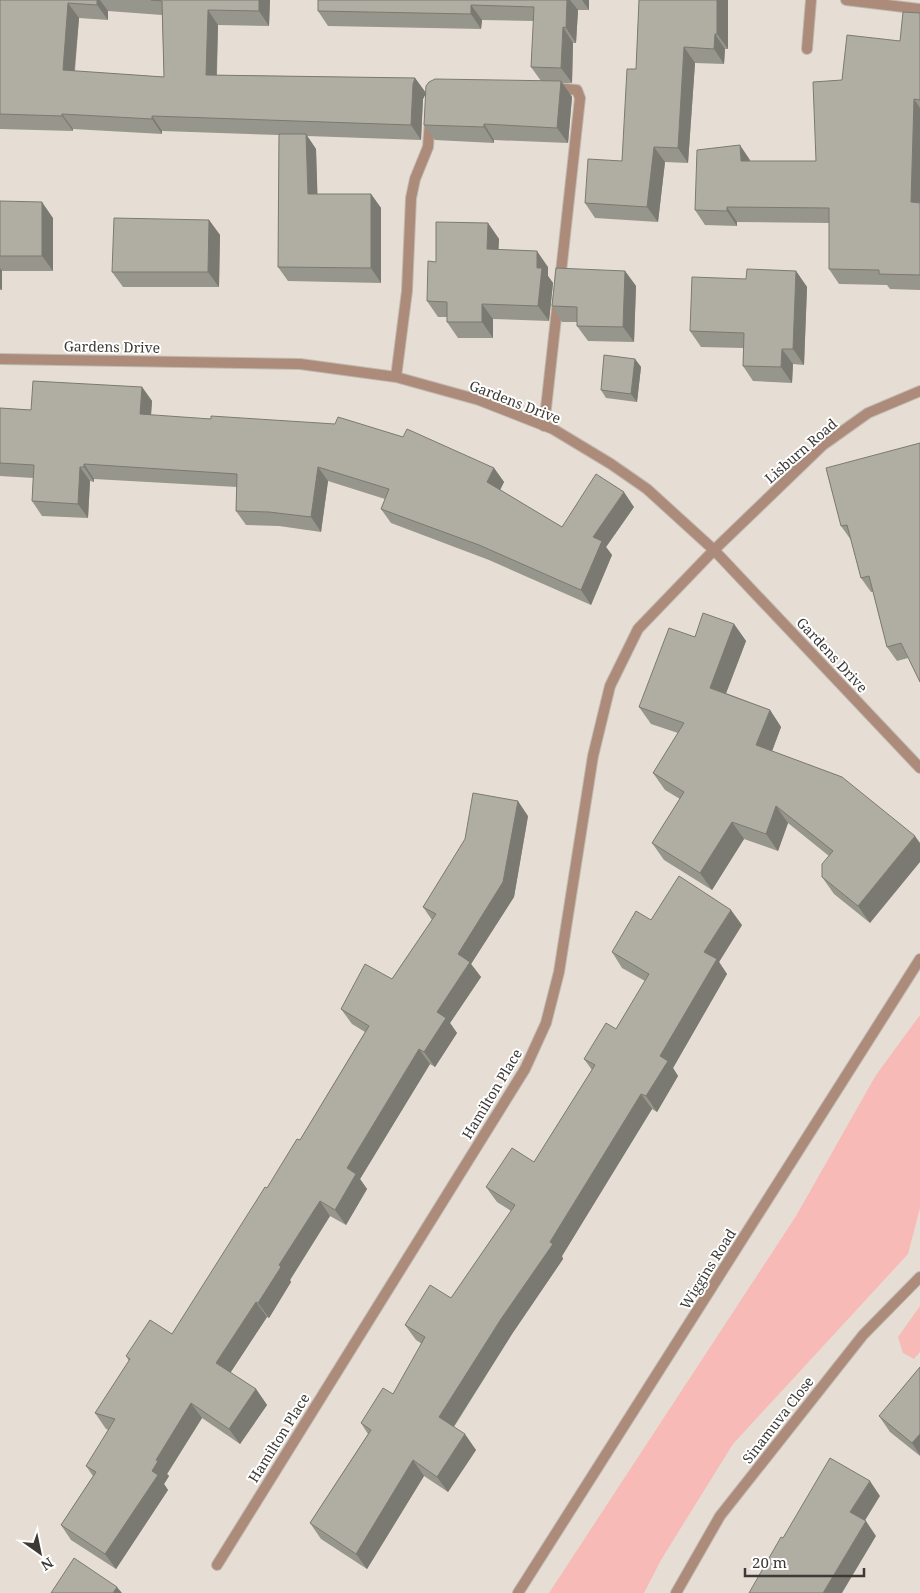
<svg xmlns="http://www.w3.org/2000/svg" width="920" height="1593" viewBox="0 0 920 1593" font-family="'Noto Serif',serif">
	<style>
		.green { fill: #f8bab6 }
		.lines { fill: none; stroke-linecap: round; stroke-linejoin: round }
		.service-casing { stroke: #c1bab1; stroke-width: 12 }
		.minor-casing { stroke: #c1bab1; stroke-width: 12 }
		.tertiary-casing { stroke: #c1bab1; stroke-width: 12 }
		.service { stroke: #ac8b7a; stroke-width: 10 }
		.minor { stroke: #ac8b7a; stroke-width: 10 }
		.tertiary { stroke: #ac8b7a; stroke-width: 10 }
		.wall { fill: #97968c; fill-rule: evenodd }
		.shaded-wall { fill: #7b7a72 }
		.building { fill: #b0aea3; stroke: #7b7a72 }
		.labels { text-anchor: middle; stroke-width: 4; stroke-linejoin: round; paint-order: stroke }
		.street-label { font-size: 14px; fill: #3d3a36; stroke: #fff }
	</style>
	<rect width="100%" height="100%" fill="#e6ded4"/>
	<path class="green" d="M 920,1015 L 920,1208 L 908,1254 L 733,1444 L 661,1560 L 644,1593 L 549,1593 L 796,1216 L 876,1075 Z
		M 920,1306 L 920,1352 L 914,1359 L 903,1353 L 898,1337 Z"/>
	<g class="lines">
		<defs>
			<path id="service" d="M 554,88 L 577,90 L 580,98 L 560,281
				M 396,377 L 407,291 L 411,198 L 415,179 L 428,147 L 430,120
				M 544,426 L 558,300"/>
			<path id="minor" d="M 846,0 L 920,9
				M 807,49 L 811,0
				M 0,359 L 300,364 L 396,377 L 479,400 L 553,429 L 611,464 L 647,489 L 714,550 L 920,768
				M 217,1565 L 525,1069 L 546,1023 L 559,972 L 593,756 L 610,686 L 638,629 L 714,550 L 823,445 L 868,413 L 920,391
				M 676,1593 L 720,1516 L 863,1335 L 920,1277"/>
			<path id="tertiary" d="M 518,1593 L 920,959"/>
		</defs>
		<use href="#service" class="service-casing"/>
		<use href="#minor" class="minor-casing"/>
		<use href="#tertiary" class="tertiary-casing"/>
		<use href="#service" class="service"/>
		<use href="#minor" class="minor"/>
		<use href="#tertiary" class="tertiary"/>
	</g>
	<path class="wall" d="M 0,0 L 270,0 L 269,26 L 218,25 L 217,75 L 415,78 L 426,93 L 423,99 L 421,140 L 307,136 L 316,149 L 317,194 L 371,194 L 381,208 L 381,283 L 288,281 L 278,267 L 279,135 L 162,131 L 162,134 L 73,129 L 73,131 L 0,129 ZM 108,11 L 162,15 L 164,77 L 75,71 L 79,18 L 108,20 Z
		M 318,0 L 589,0 L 589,10 L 578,10 L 576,43 L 573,43 L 572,83 L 562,83 L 572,97 L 568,143 L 494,140 L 494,143 L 435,140 L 424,125 L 541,81 L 531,67 L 534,21 L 482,20 L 481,29 L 328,26 L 318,11 Z
		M 639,0 L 728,0 L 728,49 L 725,49 L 724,64 L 695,63 L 688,163 L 665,162 L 658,222 L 595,218 L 585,203 L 622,161 L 636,69 Z
		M 920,13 L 920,290 L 890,289 L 887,285 L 839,284 L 829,269 L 829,223 L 737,222 L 737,226 L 705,225 L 695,210 L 750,160 L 750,161 L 816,161 L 842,80 L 900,41 Z
		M 0,201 L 53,218 L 53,271 L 2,271 L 2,290 L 0,290 Z
		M 209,220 L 220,235 L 219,287 L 123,287 L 112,272 Z
		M 488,223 L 499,239 L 498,250 L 548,267 L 548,276 L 553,283 L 549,321 L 493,319 L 493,338 L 458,338 L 447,322 L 447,317 L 438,317 L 427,301 L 436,262 Z
		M 625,271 L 636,286 L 634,342 L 588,341 L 577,326 L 577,322 L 562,322 L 552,306 Z
		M 796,271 L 807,287 L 804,365 L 793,364 L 792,383 L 753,381 L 743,366 L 743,348 L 701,347 L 690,331 L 746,279 Z
		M 635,359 L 641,367 L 637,402 L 606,398 L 601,390 Z
		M 142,387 L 152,401 L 151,415 L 494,468 L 504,482 L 500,490 L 562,527 L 634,507 L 606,547 L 612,555 L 591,605 L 489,560 L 391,523 L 381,509 L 385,499 L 328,481 L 321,532 L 279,526 L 246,525 L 236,511 L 237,487 L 94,479 L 94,482 L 90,481 L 88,518 L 42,516 L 32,501 L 33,478 L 0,476 L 0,408 L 31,410 Z
		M 826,468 L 908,658 L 897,661 L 887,647 L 873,592 L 871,592 L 861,578 L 851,540 L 841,526 Z
		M 734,624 L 746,641 L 726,693 L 770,710 L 781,727 L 772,751 L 842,777 L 870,923 L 834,894 L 822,877 L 829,856 L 788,823 L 778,851 L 744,839 L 712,890 L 664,860 L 652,843 L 680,799 L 665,790 L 653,773 L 678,733 L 651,724 L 639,707 L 695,637 Z
		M 528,816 L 514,897 L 471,964 L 481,977 L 450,1023 L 457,1033 L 435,1067 L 430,1064 L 360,1179 L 367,1189 L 346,1225 L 330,1216 L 290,1280 L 291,1282 L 269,1318 L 267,1317 L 230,1373 L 256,1389 L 267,1405 L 240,1444 L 202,1418 L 167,1474 L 169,1476 L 164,1484 L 168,1490 L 116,1569 L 71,1540 L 61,1525 L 93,1476 L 86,1466 L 109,1430 L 106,1429 L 95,1413 L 129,1361 L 126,1356 L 172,1334 L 267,1188 L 300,1140 L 365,1032 L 352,1024 L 341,1009 L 392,979 L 432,920 L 423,907 Z
		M 651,920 L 742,925 L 719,962 L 727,974 L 673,1068 L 678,1076 L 657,1112 L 652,1109 L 562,1256 L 563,1259 L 512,1334 L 454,1427 L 476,1450 L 448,1492 L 424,1476 L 367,1569 L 321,1539 L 310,1523 L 368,1434 L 361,1423 L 393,1394 L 422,1344 L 416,1340 L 405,1325 L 451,1298 L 511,1211 L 497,1202 L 486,1187 L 534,1162 L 592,1070 L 584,1059 L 616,1029 L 645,981 L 622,968 L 612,952 Z
		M 920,1367 L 920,1456 L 890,1432 L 879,1416 Z"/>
	<path class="shaded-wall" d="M 97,0 L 100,0 L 108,11 L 108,20 L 97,5 Z
		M 259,0 L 270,0 L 269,26 L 259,11 Z
		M 567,0 L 570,0 L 578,10 L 576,43 L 566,28 Z
		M 582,0 L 589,0 L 589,10 Z
		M 717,0 L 728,0 L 728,49 L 717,34 Z
		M 68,3 L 79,18 L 73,85 L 63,70 Z
		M 471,5 L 482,20 L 481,29 L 471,14 Z
		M 208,10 L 218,25 L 216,90 L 206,75 Z
		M 563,27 L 573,43 L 572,83 L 561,68 Z
		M 715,34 L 725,49 L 724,64 L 714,49 Z
		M 684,47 L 695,63 L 688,163 L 678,148 Z
		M 415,78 L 426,93 L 423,99 L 421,140 L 411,125 L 413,84 Z
		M 561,81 L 572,97 L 568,143 L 557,128 Z
		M 914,99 L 920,108 L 920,215 L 911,202 Z
		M 62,114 L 73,129 L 73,131 L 62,116 Z
		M 152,116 L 162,131 L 162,134 L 152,119 Z
		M 484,124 L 494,140 L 494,143 L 484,127 Z
		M 306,134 L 316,149 L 318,209 L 308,194 Z
		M 740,145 L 750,160 L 752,176 L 741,161 Z
		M 654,147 L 665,162 L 658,222 L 647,207 Z
		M 371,194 L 381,208 L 381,283 L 371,268 Z
		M 42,202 L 53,218 L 53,271 L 42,256 Z
		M 727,207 L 737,222 L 737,226 L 727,211 Z
		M 209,220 L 220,235 L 219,287 L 208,272 Z
		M 488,223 L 499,239 L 498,265 L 487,249 Z
		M 537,251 L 548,267 L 548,276 L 553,283 L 549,321 L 538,306 L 537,268 Z
		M 0,268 L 2,271 L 2,290 L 0,288 Z
		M 625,271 L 636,286 L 634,342 L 623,327 Z
		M 796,271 L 807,287 L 804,365 L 793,349 Z
		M 482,304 L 493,319 L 493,338 L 482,322 Z
		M 782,349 L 793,364 L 792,383 L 781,367 Z
		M 635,359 L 641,367 L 637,402 L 631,394 Z
		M 142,387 L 152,401 L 150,429 L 140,414 Z
		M 84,464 L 94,479 L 94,482 L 84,467 Z
		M 80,467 L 90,481 L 88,518 L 78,504 Z
		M 318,467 L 328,481 L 321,532 L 311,517 Z
		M 494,468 L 504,482 L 497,496 L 487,482 Z
		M 624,492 L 634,507 L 606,547 L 612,555 L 591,605 L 581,590 L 593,537 Z
		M 734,624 L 746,641 L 722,704 L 710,688 Z
		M 770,710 L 781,727 L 768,762 L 756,745 Z
		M 518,801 L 528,816 L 514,897 L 471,964 L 481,977 L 450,1023 L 457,1033 L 435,1067 L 424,1052 L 437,1012 L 458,954 Z
		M 776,806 L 788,823 L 778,851 L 766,834 Z
		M 732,822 L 744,839 L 712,890 L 700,873 Z
		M 915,836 L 920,843 L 920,862 L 870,923 L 858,906 Z
		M 731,910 L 742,925 L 719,962 L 727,974 L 673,1068 L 678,1076 L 657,1112 L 646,1096 L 660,1056 L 704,952 Z
		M 419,1049 L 430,1064 L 360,1179 L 367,1189 L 346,1225 L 335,1210 L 347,1168 Z
		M 641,1094 L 652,1109 L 562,1256 L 563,1259 L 512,1334 L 450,1432 L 439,1417 L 550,1242 Z
		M 320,1201 L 330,1216 L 290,1280 L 291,1282 L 269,1318 L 258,1303 L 279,1265 Z
		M 256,1302 L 267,1317 L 227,1378 L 216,1363 Z
		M 256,1389 L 267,1405 L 240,1444 L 229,1429 Z
		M 191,1403 L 202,1418 L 167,1474 L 169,1476 L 164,1484 L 168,1490 L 116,1569 L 105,1554 L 156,1460 Z
		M 465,1434 L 476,1450 L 448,1492 L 437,1477 Z
		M 920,1434 L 920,1455 L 912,1443 Z
		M 413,1460 L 424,1476 L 367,1569 L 356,1554 Z
		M 870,1481 L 880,1496 L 861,1527 L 850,1512 Z
		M 866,1521 L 876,1536 L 842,1593 L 823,1593 Z
		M 117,1587 L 122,1593 L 113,1593 Z"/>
	<path class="building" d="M 0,0 L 97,0 L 97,5 L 68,3 L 63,70 L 164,77 L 162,1 L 151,0 L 259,0 L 259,11 L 208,10 L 206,75 L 415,78 L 413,84 L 411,125 L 152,116 L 152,119 L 62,114 L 62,116 L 0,114 Z
		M 318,0 L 567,0 L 566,28 L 563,27 L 561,68 L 531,67 L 534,7 L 471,5 L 471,14 L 318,11 Z
		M 639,0 L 717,0 L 717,34 L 715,34 L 714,49 L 684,47 L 678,148 L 654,147 L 647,207 L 585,203 L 588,159 L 622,161 L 627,69 L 636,69 Z
		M 903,12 L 920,13 L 920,100 L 914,99 L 911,202 L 920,203 L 920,275 L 879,274 L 879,270 L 829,269 L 829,208 L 727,207 L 727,211 L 695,210 L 697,150 L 740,145 L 741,161 L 816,161 L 813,82 L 842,80 L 847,35 L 900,41 Z
		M 435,79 L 561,81 L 557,128 L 484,124 L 484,127 L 424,125 L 426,86 L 429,82 Z
		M 279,134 L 306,134 L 308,194 L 371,194 L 371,268 L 278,267 Z
		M 0,201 L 42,202 L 42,256 L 0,256 Z
		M 114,218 L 209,220 L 208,272 L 112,272 Z
		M 436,222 L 488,223 L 487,249 L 537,251 L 537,268 L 542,268 L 538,306 L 482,304 L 482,322 L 447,322 L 447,302 L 427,301 L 428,261 L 436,262 Z
		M 556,268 L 625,271 L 623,327 L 577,326 L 577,307 L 552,306 Z
		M 747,269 L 796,271 L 793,349 L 782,349 L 781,367 L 743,366 L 744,333 L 690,331 L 692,277 L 746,279 Z
		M 604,355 L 635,359 L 631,394 L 601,390 Z
		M 33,381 L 142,387 L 140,414 L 211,419 L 211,416 L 335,424 L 338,417 L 403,437 L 407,429 L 494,468 L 487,482 L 562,527 L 596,474 L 624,492 L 593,537 L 602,541 L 581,590 L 479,545 L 381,509 L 389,489 L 318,467 L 311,517 L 269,512 L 236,511 L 237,474 L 84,464 L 84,467 L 80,467 L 78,504 L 32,501 L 34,465 L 0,463 L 0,408 L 31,410 Z
		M 920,443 L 920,682 L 901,643 L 887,647 L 869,576 L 861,578 L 847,525 L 841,526 L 826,468 Z
		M 703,613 L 734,624 L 710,688 L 770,710 L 756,745 L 842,777 L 915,836 L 858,906 L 822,877 L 822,864 L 833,851 L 776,806 L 766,834 L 732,822 L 700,873 L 652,843 L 684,792 L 653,773 L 684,723 L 639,707 L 669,628 L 695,637 Z
		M 473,793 L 518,801 L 503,882 L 458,954 L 470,962 L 437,1012 L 446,1018 L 424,1052 L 419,1049 L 347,1168 L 356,1174 L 335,1210 L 320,1201 L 279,1265 L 281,1267 L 258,1303 L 256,1302 L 216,1363 L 256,1389 L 229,1429 L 191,1403 L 156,1460 L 158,1461 L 152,1471 L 158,1475 L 105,1554 L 61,1525 L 96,1472 L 86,1466 L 115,1419 L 95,1413 L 130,1359 L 126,1356 L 150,1320 L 172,1334 L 265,1187 L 267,1188 L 297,1139 L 300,1140 L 369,1026 L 341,1009 L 365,964 L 392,979 L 436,914 L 423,907 L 465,839 Z
		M 679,876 L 731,910 L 704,952 L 717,959 L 660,1056 L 668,1061 L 646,1096 L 641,1094 L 550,1242 L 553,1244 L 501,1319 L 439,1417 L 465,1434 L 437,1477 L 413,1460 L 356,1554 L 310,1523 L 371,1430 L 361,1423 L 383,1388 L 393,1394 L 425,1337 L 405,1325 L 430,1285 L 451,1298 L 515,1205 L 486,1187 L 512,1148 L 534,1162 L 595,1065 L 584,1059 L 606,1023 L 616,1029 L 649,974 L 612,952 L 636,911 L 651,920 Z
		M 920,1367 L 920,1434 L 912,1443 L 879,1416 Z
		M 830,1458 L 870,1481 L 850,1512 L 866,1521 L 823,1593 L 749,1593 L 781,1537 L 783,1538 Z
		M 74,1558 L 117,1587 L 113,1593 L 51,1593 Z"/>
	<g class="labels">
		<g class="street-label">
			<text transform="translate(112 347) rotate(1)" y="5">Gardens Drive</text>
			<text transform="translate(515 402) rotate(21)" y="5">Gardens Drive</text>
			<text transform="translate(801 451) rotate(-41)" y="5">Lisburn Road</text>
			<text transform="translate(832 655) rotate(47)" y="5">Gardens Drive</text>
			<text transform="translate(492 1094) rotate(-59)" y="5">Hamilton Place</text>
			<text transform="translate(708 1269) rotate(-58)" y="5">Wiggins Road</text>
			<text transform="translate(778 1420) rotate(-52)" y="5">Sinamuva Close</text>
			<text transform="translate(279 1438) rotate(-58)" y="5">Hamilton Place</text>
		</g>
	</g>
	<g transform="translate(40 1553) rotate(147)" stroke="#ffffff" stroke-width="4" paint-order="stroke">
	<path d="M0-4L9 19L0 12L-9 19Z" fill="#3d3a36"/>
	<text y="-8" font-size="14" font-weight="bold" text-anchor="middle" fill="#3d3a36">N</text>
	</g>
	<path d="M745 1568v8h119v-8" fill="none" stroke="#3d3a36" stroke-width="2.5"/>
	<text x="752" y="1568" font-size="15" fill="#3d3a36" stroke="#ffffff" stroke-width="4" paint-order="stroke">20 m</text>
</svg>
